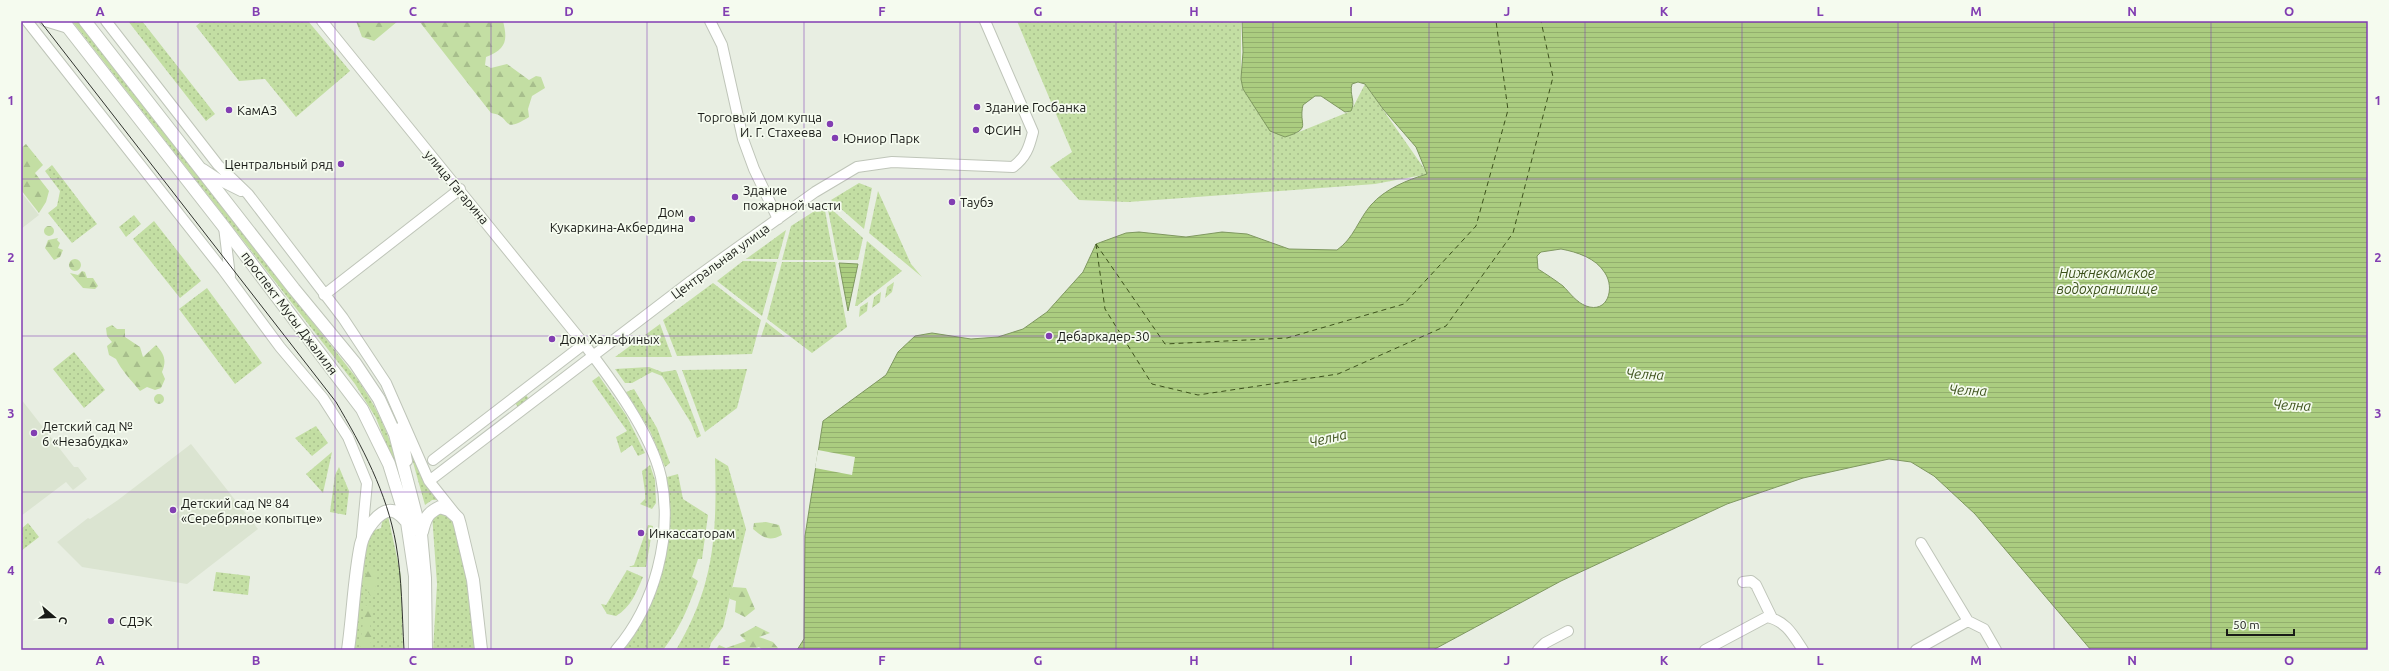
<svg xmlns="http://www.w3.org/2000/svg" width="2389" height="671" viewBox="0 0 2389 671" font-family="Ubuntu,sans-serif">
	<style>
		.built { fill: #dbe4d1 }
		.grass { fill: url(#grass-dots) }
		.forest { fill: url(#forest-firs) }
		.water { fill: url(#water-rules); stroke: #7f9860; fill-rule: evenodd }
		.pier { fill: #e8eee2 }
		.lines { fill: none; stroke-linecap: round; stroke-linejoin: round }
		.ferry { stroke: #3d521c; stroke-width: 1; stroke-dasharray: 5 4; stroke-linecap: butt }
		.minor-casing { stroke: #bfc5b9; stroke-width: 12 }
		.major-casing { stroke: #bfc5b9; stroke-width: 14 }
		.minor { stroke: #fff; stroke-width: 10 }
		.major { stroke: #fff; stroke-width: 12 }
		.tram { stroke: #31342f; stroke-width: 1 }
		.grid { fill: none; stroke: #823eb2; stroke-width: 1; stroke-opacity: 0.55 }
		.poi-dot { fill: #823eb2; stroke: #f5fbef; stroke-width: 1.5 }
		.labels { text-anchor: middle; stroke-width: 3.5; stroke-linejoin: round; paint-order: stroke }
		.poi-label { font-size: 13px; fill: #191b17; stroke: #f5fbef; text-anchor: start }
		.street-label { font-size: 13px; fill: #191b17; stroke: #f5fbef }
		.water-label { font-size: 14px; font-style: italic; fill: #3d521c; stroke: #f5fbef }
		.neatline { fill: none; stroke: #823eb2; stroke-width: 1.5 }
		.grid-label { font-size: 13px; text-anchor: middle; font-weight: bold; fill: #823eb2 }
	</style>
	<defs>
		<pattern id="grass-dots" width="8" height="8" patternUnits="userSpaceOnUse"><rect width="8" height="8" fill="#c3dea3"/><path d="M2 2h.1M6 6h.1" fill="none" stroke="#a7be8c" stroke-width="1.8" stroke-linecap="round"/></pattern>
		<pattern id="forest-firs" width="22" height="20" patternUnits="userSpaceOnUse"><rect width="22" height="20" fill="#c3dea3"/><path d="M5 1l3.5 6h-7zM16 11l3.5 6h-7z" fill="#a7be8c"/></pattern>
		<pattern id="water-rules" width="6" height="5" patternUnits="userSpaceOnUse"><rect width="6" height="5" fill="#abcd80"/><path d="M0 2.5h6" fill="none" stroke="#93af6e"/></pattern>
	</defs>
	<rect width="100%" height="100%" fill="#e8eee2"/>
	<path class="built" d="M 21,192 L 39,215 L 21,229 Z
		M 21,399 L 74,467 L 78,467 L 87,479 L 73,490 L 66,482 L 21,516 Z
		M 191,444 L 258,529 L 187,584 L 82,567 L 57,542 L 88,518 L 90,519 L 118,500 Z"/>
	<path class="grass" d="M 72,21 L 78,21 L 358,380 C 380,412 394,444 401,482 L 376,418 L 355,384 Z
		M 128,21 L 142,21 L 215,114 L 206,121 Z
		M 202,21 L 308,21 L 350,71 L 296,117 L 265,79 L 239,81 L 196,26 Z
		M 1017,21 L 1241,21 L 1241,79 L 1294,134 L 1351,111 L 1365,84 L 1428,174 L 1375,184 L 1128,202 L 1079,200 L 1050,167 L 1072,152 Z
		M 52,165 L 97,224 L 72,243 L 48,213 L 57,206 L 60,191 L 45,171 Z
		M 859,183 L 872,188 L 864,229 L 831,200 Z
		M 878,191 L 911,264 L 922,277 L 869,233 Z
		M 824,205 L 834,260 L 782,260 L 791,226 Z
		M 827,205 L 863,238 L 858,260 L 838,260 Z
		M 134,215 L 141,224 L 126,237 L 119,227 Z
		M 154,221 L 201,281 L 180,298 L 133,239 Z
		M 786,230 L 778,259 L 746,259 Z
		M 867,241 L 902,271 L 857,306 L 855,306 Z
		M 743,261 L 777,262 L 762,316 L 717,281 Z
		M 782,262 L 835,262 L 847,327 L 812,353 L 767,319 Z
		M 894,282 L 892,292 L 885,298 L 887,287 Z
		M 713,283 L 761,320 L 752,354 L 677,356 L 663,320 Z
		M 207,288 L 262,363 L 235,384 L 179,309 Z
		M 881,292 L 880,302 L 872,308 L 874,297 Z
		M 868,302 L 867,311 L 859,317 L 860,307 Z
		M 766,322 L 785,337 L 761,337 Z
		M 660,324 L 672,357 L 615,357 Z
		M 74,352 L 105,390 L 84,408 L 53,369 Z
		M 649,367 L 662,372 L 676,370 L 701,436 L 697,438 L 691,423 L 662,376 L 652,372 L 632,383 L 625,383 L 615,369 Z
		M 747,369 L 737,408 L 705,432 L 682,370 Z
		M 599,376 L 626,415 L 645,453 L 638,456 L 632,445 L 621,453 L 616,437 L 627,431 L 592,381 Z
		M 634,389 L 657,428 L 670,463 L 665,467 L 650,431 L 626,392 Z
		M 526,395 L 529,399 L 518,407 L 515,403 L 523,396 Z
		M 316,426 L 328,443 L 312,456 L 295,438 Z
		M 409,448 L 441,500 L 432,500 L 425,505 Z
		M 332,452 L 323,493 L 306,474 Z
		M 715,458 L 728,466 L 746,529 L 723,627 L 711,643 L 709,650 L 676,650 C 715,585 717,532 715,458 Z
		M 650,465 L 655,480 L 656,503 L 652,509 L 640,504 L 645,499 L 645,492 L 642,471 Z
		M 339,467 L 349,491 L 346,515 L 330,512 L 335,475 Z
		M 678,474 L 683,499 L 708,515 L 702,559 L 698,559 L 692,577 L 698,581 C 687,610 682,625 663,650 L 618,650 L 649,602 L 668,509 L 667,477 Z
		M 433,512 L 451,516 L 469,580 L 476,650 L 433,650 L 437,584 L 432,514 Z
		M 388,516 L 401,576 L 403,650 L 354,650 L 366,544 L 372,531 L 381,528 L 383,517 Z
		M 28,523 L 39,537 L 21,551 L 21,529 Z
		M 648,525 L 653,526 L 646,567 L 629,567 L 634,565 Z
		M 627,570 L 643,577 C 636,593 631,607 616,616 L 607,614 L 601,604 L 606,605 Z
		M 216,572 L 250,576 L 248,595 L 213,591 Z"/>
	<path class="forest" d="M 356,21 L 398,21 L 374,41 L 362,37 Z
		M 419,21 L 503,21 C 508,41 506,49 486,57 L 485,65 L 491,68 L 507,64 L 529,80 L 536,76 L 541,77 L 545,88 L 532,96 L 528,109 L 529,117 C 500,135 513,116 491,113 Z
		M 26,144 L 43,165 L 35,173 L 49,191 L 46,202 L 39,213 L 21,190 L 21,148 Z
		M44 231a5 5 0 1 1 10 0a5 5 0 1 1-10 0Z
		M 58,238 L 57,240 L 60,243 L 58,248 L 63,250 L 60,257 L 54,260 L 45,248 L 48,240 Z
		M69 265a6 6 0 1 1 12 0a6 6 0 1 1-12 0Z
		M 82,271 L 85,272 L 87,278 L 93,278 L 98,286 L 95,289 L 83,288 L 70,273 L 78,275 Z
		M 112,325 L 117,329 L 125,329 L 125,337 L 140,347 L 143,357 L 156,345 C 164,354 167,360 162,372 L 165,379 L 161,388 L 155,390 L 147,387 L 140,391 C 132,381 121,370 116,359 L 109,355 L 107,346 L 112,342 L 107,336 L 106,328 Z
		M154 399a5 5 0 1 1 10 0a5 5 0 1 1-10 0Z
		M 766,522 L 779,525 L 782,535 C 769,542 764,538 753,529 L 754,523 Z
		M 369,566 L 373,566 C 377,574 376,586 374,595 L 371,596 C 363,588 363,576 369,566 Z
		M 733,587 L 746,588 L 755,609 L 745,617 L 735,612 L 736,601 L 730,599 L 729,591 Z
		M 365,605 L 373,608 L 370,628 L 373,633 L 370,646 L 372,650 L 361,650 L 360,646 Z
		M 756,626 L 770,633 L 759,637 L 773,642 L 778,648 L 776,650 L 763,650 L 759,647 L 750,650 L 716,650 L 719,645 L 726,648 L 746,641 L 740,635 Z"/>
	<path class="water" d="M 1242,21 L 2368,21 L 2368,650 L 2091,650 L 1975,514 L 1934,476 L 1911,462 L 1889,459 L 1803,478 L 1727,504 L 1561,581 L 1433,650 L 797,650 L 804,639 L 805,536 L 823,421 L 886,375 L 898,352 L 915,336 L 932,333 L 971,339 L 998,337 L 1023,329 L 1047,312 L 1083,272 L 1096,244 L 1126,233 L 1139,232 L 1186,237 L 1222,232 L 1247,234 L 1289,249 L 1337,250 C 1354,238 1358,220 1371,205 C 1385,189 1407,180 1427,174 L 1416,147 L 1383,109 L 1365,84 L 1358,82 L 1352,84 C 1349,94 1356,102 1351,111 L 1345,112 L 1321,96 L 1315,96 L 1303,105 C 1298,126 1313,128 1285,137 L 1270,131 L 1243,89 L 1241,79 L 1243,52 ZM 1561,249 C 1577,252 1596,258 1605,273 C 1615,288 1608,314 1586,306 C 1576,302 1570,293 1563,286 C 1555,280 1546,274 1538,269 L 1537,256 L 1541,252 Z
		M 839,263 L 858,264 L 848,311 Z"/>
	<path class="pier" d="M 818,450 L 855,457 L 852,475 L 815,468 Z"/>
	<g class="lines">
		<path class="ferry" d="M 1096,244 L 1105,309 L 1152,384 L 1198,395 L 1338,374 L 1446,326 L 1513,233 L 1553,77 L 1541,21
			M 1096,244 L 1165,344 L 1287,338 L 1404,304 L 1476,226 L 1508,110 L 1496,21"/>
		<defs>
			<path id="minor" d="M 27,21 L 223,270 L 280,347 L 323,398 L 348,437 L 367,483 L 362,536
				M 45,21 L 68,28
				M 106,21 L 218,165 L 248,194 L 343,318 L 386,383 L 429,481 L 456,515
				M 322,21 L 584,344 C 611,379 651,433 661,477 C 673,536 655,605 616,650
				M 710,21 L 722,45 L 743,139 L 754,169 L 778,219
				M 203,169 L 221,181 L 241,191
				M 224,227 L 230,276
				M 324,295 L 460,189
				M 401,427 L 407,461
				M 433,460 L 584,344
				M 429,481 L 691,281 L 815,192 L 857,167 L 892,162 L 1013,167 C 1026,157 1029,148 1033,132 L 985,21
				M 1921,543 L 1968,621 L 1984,629 L 1996,650
				M 1743,582 L 1751,581 L 1756,585 L 1772,618
				M 1538,650 L 1545,643 L 1568,631
				M 1705,650 L 1767,617 C 1786,621 1793,635 1803,650
				M 1916,650 L 1968,621"/>
			<path id="major" d="M 63,21 L 224,227 L 362,409 L 389,464 L 407,522 L 415,576 L 415,650
				M 85,21 L 294,289 L 355,363 L 379,399 L 395,434 L 421,534 L 425,578 L 426,650
				M 422,532 C 425,519 427,513 440,507 L 449,510 L 458,518 L 460,525 L 473,580 L 481,650
				M 348,650 C 353,615 354,578 361,544 C 364,532 379,508 393,511 C 400,513 403,518 407,522"/>
		</defs>
		<use href="#minor" class="minor-casing"/>
		<use href="#major" class="major-casing"/>
		<use href="#minor" class="minor"/>
		<use href="#major" class="major"/>
		<path class="tram" d="M 40,21 L 336,402 C 362,446 387,493 396,544 C 402,579 402,614 404,650"/>
	</g>
	<path class="grid" d="M 178,21 L 178,650M 335,21 L 335,650M 491,21 L 491,650M 647,21 L 647,650M 804,21 L 804,650M 960,21 L 960,650M 1116,21 L 1116,650M 1273,21 L 1273,650M 1429,21 L 1429,650M 1585,21 L 1585,650M 1742,21 L 1742,650M 1898,21 L 1898,650M 2054,21 L 2054,650M 2211,21 L 2211,650M 21,179 L 2368,179M 21,336 L 2368,336M 21,492 L 2368,492"/>
	<g class="poi-dot">
		<circle cx="977" cy="107" r="4"/>
		<circle cx="229" cy="110" r="4"/>
		<circle cx="830" cy="124" r="4"/>
		<circle cx="976" cy="130" r="4"/>
		<circle cx="835" cy="138" r="4"/>
		<circle cx="341" cy="164" r="4"/>
		<circle cx="735" cy="197" r="4"/>
		<circle cx="952" cy="202" r="4"/>
		<circle cx="692" cy="219" r="4"/>
		<circle cx="1049" cy="336" r="4"/>
		<circle cx="552" cy="339" r="4"/>
		<circle cx="34" cy="433" r="4"/>
		<circle cx="173" cy="510" r="4"/>
		<circle cx="641" cy="533" r="4"/>
		<circle cx="111" cy="621" r="4"/>
	</g>
	<g class="labels">
		<g class="poi-label">
			<text x="985" y="112">Здание Госбанка</text>
			<text x="237" y="115">КамАЗ</text>
			<text x="822" y="122" text-anchor="end">Торговый дом купца<tspan x="822" dy="15">И. Г. Стахеева</tspan></text>
			<text x="984" y="135">ФСИН</text>
			<text x="843" y="143">Юниор Парк</text>
			<text x="333" y="169" text-anchor="end">Центральный ряд</text>
			<text x="743" y="195">Здание<tspan x="743" dy="15">пожарной части</tspan></text>
			<text x="960" y="207">Таубэ</text>
			<text x="684" y="217" text-anchor="end">Дом<tspan x="684" dy="15">Кукаркина-Акбердина</tspan></text>
			<text x="1057" y="341">Дебаркадер-30</text>
			<text x="560" y="344">Дом Хальфиных</text>
			<text x="42" y="431">Детский сад №<tspan x="42" dy="15">6 «Незабудка»</tspan></text>
			<text x="181" y="508">Детский сад № 84<tspan x="181" dy="15">«Серебряное копытце»</tspan></text>
			<text x="649" y="538">Инкассаторам</text>
			<text x="119" y="626">СДЭК</text>
		</g>
		<g class="street-label">
			<text transform="translate(457 187) rotate(50)" y="5">улица Гагарина</text>
			<text transform="translate(720 261) rotate(-36)" y="5">Центральная улица</text>
			<text transform="translate(290 313) rotate(53)" y="5">проспект Мусы Джалиля</text>
		</g>
		<g class="water-label">
			<text x="2107" y="278">Нижнекамское<tspan x="2107" dy="16">водохранилище</tspan></text>
			<text transform="translate(1645 374) rotate(3)" y="5">Челна</text>
			<text transform="translate(1968 390) rotate(3)" y="5">Челна</text>
			<text transform="translate(2292 405) rotate(3)" y="5">Челна</text>
			<text transform="translate(1328 438) rotate(-13)" y="5">Челна</text>
		</g>
	</g>
	<rect width="2389" height="671" fill="none" stroke="#f5fbef" stroke-width="44"/>
	<g transform="translate(54 617) rotate(109)" stroke="#f5fbef" stroke-width="3" paint-order="stroke">
	<path d="M0-3L7 15L0 10L-7 15Z" fill="#191b17"/>
	<text y="-6" font-size="11" font-weight="bold" text-anchor="middle" fill="#191b17">С</text>
	</g>
	<path d="M2227 629v6h67v-6" fill="none" stroke="#191b17" stroke-width="2"/>
	<text x="2233" y="629" font-size="12" fill="#191b17" stroke="#f5fbef" stroke-width="3" paint-order="stroke">50 m</text>
	<rect x="22" y="22" width="2345" height="627" class="neatline"/>
	<g class="grid-label">
		<text x="100" y="16">A</text>
		<text x="256" y="16">B</text>
		<text x="413" y="16">C</text>
		<text x="569" y="16">D</text>
		<text x="726" y="16">E</text>
		<text x="882" y="16">F</text>
		<text x="1038" y="16">G</text>
		<text x="1194" y="16">H</text>
		<text x="1351" y="16">I</text>
		<text x="1507" y="16">J</text>
		<text x="1664" y="16">K</text>
		<text x="1820" y="16">L</text>
		<text x="1976" y="16">M</text>
		<text x="2132" y="16">N</text>
		<text x="2289" y="16">O</text>
		<text x="11" y="105">1</text>
		<text x="2378" y="105">1</text>
		<text x="11" y="262">2</text>
		<text x="2378" y="262">2</text>
		<text x="11" y="418">3</text>
		<text x="2378" y="418">3</text>
		<text x="11" y="575">4</text>
		<text x="2378" y="575">4</text>
		<text x="100" y="665">A</text>
		<text x="256" y="665">B</text>
		<text x="413" y="665">C</text>
		<text x="569" y="665">D</text>
		<text x="726" y="665">E</text>
		<text x="882" y="665">F</text>
		<text x="1038" y="665">G</text>
		<text x="1194" y="665">H</text>
		<text x="1351" y="665">I</text>
		<text x="1507" y="665">J</text>
		<text x="1664" y="665">K</text>
		<text x="1820" y="665">L</text>
		<text x="1976" y="665">M</text>
		<text x="2132" y="665">N</text>
		<text x="2289" y="665">O</text>
	</g>
</svg>
